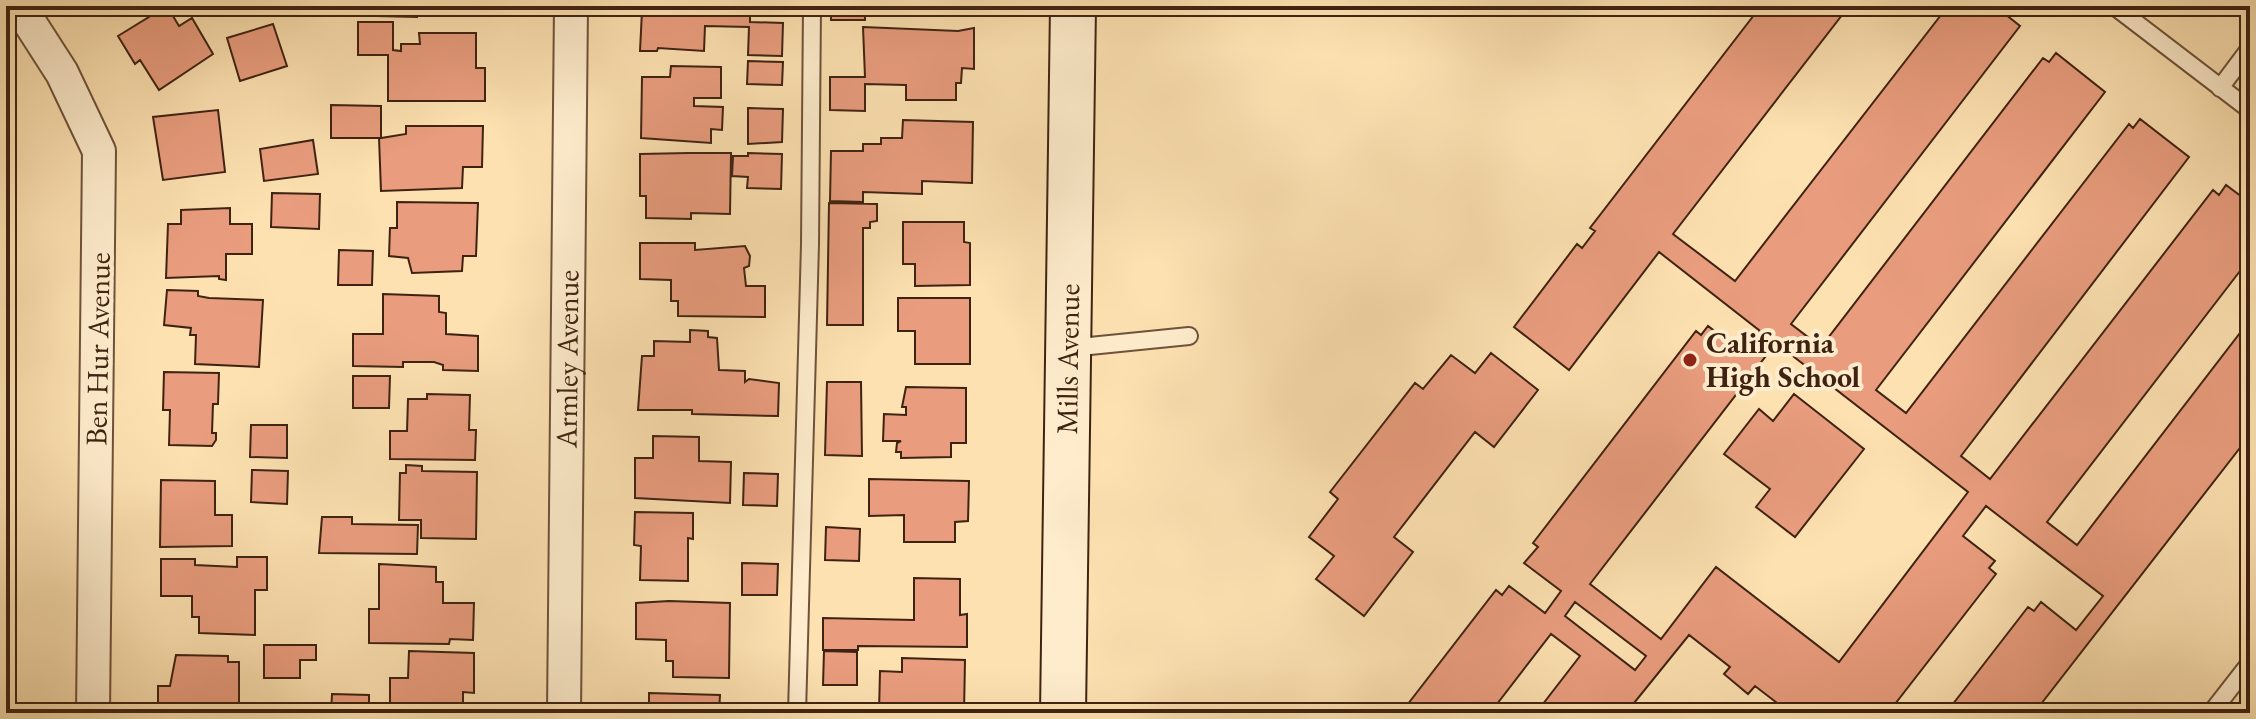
<svg xmlns="http://www.w3.org/2000/svg" width="2256" height="719" viewBox="0 0 2256 719" font-family="'EB Garamond',serif">
	<style>
		.building { fill: #e99d7e; stroke: #3f2312; stroke-width: 2; fill-rule: evenodd }
		.lines { fill: none; stroke-linecap: round; stroke-linejoin: round }
		.service-casing { stroke: #6e523a; stroke-width: 20 }
		.minor-casing { stroke: #6e523a; stroke-width: 36 }
		.secondary-casing { stroke: #3f2312; stroke-width: 48 }
		.service { stroke: #feeccc; stroke-width: 16 }
		.minor { stroke: #feeccc; stroke-width: 32 }
		.secondary { stroke: #feeccc; stroke-width: 44 }
		.poi-dot { fill: #8f2418; stroke: #feeccc; stroke-width: 3 }
		.labels { text-anchor: middle; stroke-width: 8; stroke-linejoin: round; paint-order: stroke }
		.poi-label { font-size: 30px; font-weight: bold; fill: #3f2312; stroke: #feeccc; text-anchor: start }
		.street-label { font-size: 30px; fill: #3f2312; stroke: #feeccc }
	</style>
	<rect width="100%" height="100%" fill="#fde1b1"/>
	<filter id="stains"><feTurbulence type="fractalNoise" baseFrequency=".0025" numOctaves="4"/><feColorMatrix values="0 0 0 0 .2 0 0 0 0 .09 0 0 0 0 .02 0 0 0 .5 -.17"/></filter>
	<radialGradient id="worn" r=".72"><stop offset=".6" stop-color="#630" stop-opacity="0"/><stop offset="1" stop-color="#630" stop-opacity=".3"/></radialGradient>
	<path class="building" d="M 167,6 L 179,26 L 192,18 L 213,54 L 159,90 L 140,60 L 135,64 L 118,36 Z
		M 342,6 L 417,6 L 417,17 L 377,16 L 377,9 Z
		M 653,6 L 750,6 L 750,22 L 783,23 L 782,56 L 748,55 L 749,27 L 705,26 L 704,51 L 658,48 L 657,51 L 640,51 L 642,11 L 653,11 Z
		M 831,6 L 865,6 L 865,20 L 831,20 Z
		M 1761,6 L 1849,6 L 1673,234 L 1735,281 L 1948,6 L 1995,6 L 2020,26 L 1791,324 L 1821,347 L 2043,58 L 2049,62 L 2056,53 L 2105,92 L 1876,390 L 1906,413 L 2129,124 L 2133,128 L 2140,119 L 2189,157 L 1961,456 L 1990,479 L 2213,190 L 2219,195 L 2226,185 L 2250,203 L 2250,258 L 2047,522 L 2077,545 L 2250,320 L 2250,435 L 2034,713 L 1946,713 L 2028,607 L 2034,611 L 2041,602 L 2076,630 L 2103,596 L 1986,506 L 1963,536 L 1995,561 L 1989,568 L 1996,574 L 1888,713 L 1790,713 L 1755,686 L 1748,694 L 1724,674 L 1730,667 L 1689,635 L 1626,713 L 1536,713 L 1580,656 L 1551,634 L 1490,713 L 1401,713 L 1496,590 L 1502,595 L 1509,586 L 1545,613 L 1561,591 L 1524,563 L 1538,547 L 1533,543 L 1696,331 L 1701,335 L 1708,326 L 1743,353 L 1760,331 L 1659,252 L 1569,370 L 1514,327 L 1577,244 L 1582,248 L 1595,231 L 1590,228 ZM 1776,343 L 1968,492 L 1839,662 L 1716,567 L 1661,639 L 1590,584 ZM 1575,602 L 1646,656 L 1635,670 L 1565,616 Z
		M 358,22 L 393,22 L 393,50 L 401,51 L 401,44 L 420,44 L 419,33 L 476,33 L 476,68 L 485,68 L 485,101 L 388,101 L 388,55 L 358,55 Z
		M 273,24 L 287,66 L 240,81 L 227,38 Z
		M 863,27 L 958,31 L 974,28 L 974,69 L 962,68 L 961,83 L 956,83 L 956,100 L 906,100 L 906,85 L 865,84 L 865,111 L 830,110 L 830,77 L 865,77 Z
		M 748,61 L 783,62 L 782,85 L 747,84 Z
		M 671,66 L 721,67 L 721,98 L 694,98 L 694,106 L 723,107 L 722,130 L 711,129 L 711,143 L 641,138 L 642,77 L 670,77 Z
		M 331,105 L 381,106 L 381,138 L 406,134 L 406,126 L 483,126 L 482,167 L 463,167 L 462,188 L 381,191 L 379,138 L 331,138 Z
		M 748,108 L 783,109 L 782,142 L 748,144 Z
		M 218,110 L 225,172 L 163,180 L 153,117 Z
		M 903,120 L 973,122 L 972,183 L 922,181 L 922,194 L 863,192 L 863,202 L 830,201 L 831,151 L 863,151 L 863,144 L 881,144 L 881,138 L 902,138 Z
		M 313,140 L 318,174 L 264,181 L 260,149 Z
		M 689,153 L 731,153 L 730,214 L 691,213 L 691,219 L 646,218 L 646,196 L 640,196 L 640,154 Z
		M 748,153 L 782,154 L 781,189 L 747,188 L 748,177 L 732,176 L 733,156 L 748,156 Z
		M 272,193 L 320,194 L 319,229 L 271,227 Z
		M 397,202 L 478,203 L 476,256 L 463,256 L 462,271 L 412,273 L 408,258 L 389,256 L 390,228 L 397,228 Z
		M 829,203 L 877,204 L 877,221 L 870,222 L 870,228 L 863,228 L 863,325 L 827,325 Z
		M 230,208 L 230,224 L 252,224 L 252,254 L 226,254 L 226,280 L 219,279 L 219,276 L 166,278 L 168,224 L 181,224 L 181,210 Z
		M 903,222 L 964,222 L 964,242 L 970,243 L 970,285 L 915,286 L 915,264 L 903,264 Z
		M 640,243 L 695,243 L 695,250 L 745,246 L 750,256 L 749,266 L 744,268 L 746,286 L 765,286 L 765,317 L 678,316 L 678,301 L 671,301 L 671,280 L 640,279 Z
		M 339,250 L 373,251 L 372,285 L 338,285 Z
		M 6,286 L 13,286 L 12,328 L 6,328 Z
		M 167,290 L 198,291 L 198,296 L 209,298 L 263,300 L 259,367 L 195,364 L 196,335 L 190,335 L 191,328 L 164,325 Z
		M 383,294 L 439,296 L 439,312 L 446,313 L 446,334 L 478,336 L 478,371 L 443,370 L 443,365 L 434,362 L 403,362 L 403,367 L 353,366 L 353,334 L 383,334 Z
		M 898,298 L 970,298 L 970,364 L 915,364 L 915,331 L 898,331 Z
		M 690,330 L 708,331 L 708,337 L 717,338 L 719,370 L 745,371 L 745,382 L 749,379 L 779,383 L 778,416 L 692,414 L 692,410 L 638,410 L 642,356 L 654,356 L 654,341 L 690,342 Z
		M 1491,353 L 1538,390 L 1494,447 L 1475,432 L 1394,537 L 1413,552 L 1364,616 L 1316,579 L 1334,556 L 1309,537 L 1338,499 L 1330,492 L 1415,383 L 1423,389 L 1451,355 L 1475,373 Z
		M 164,372 L 219,373 L 218,404 L 213,404 L 212,433 L 216,433 L 216,440 L 212,446 L 169,445 L 170,410 L 163,410 Z
		M 353,376 L 390,376 L 389,408 L 353,408 Z
		M 6,381 L 11,381 L 11,418 L 6,418 Z
		M 827,382 L 861,382 L 862,456 L 825,455 Z
		M 906,387 L 966,388 L 966,443 L 951,443 L 951,457 L 901,458 L 901,452 L 896,452 L 897,443 L 901,441 L 883,441 L 884,414 L 906,415 L 906,407 L 902,407 Z
		M 427,394 L 470,395 L 469,430 L 476,430 L 475,460 L 390,459 L 390,431 L 407,431 L 408,399 L 427,399 Z
		M 1794,394 L 1864,449 L 1795,537 L 1756,507 L 1770,489 L 1724,454 L 1759,409 L 1773,421 Z
		M 251,425 L 287,425 L 287,458 L 250,457 Z
		M 653,436 L 699,437 L 699,461 L 731,462 L 730,503 L 635,498 L 635,458 L 653,458 Z
		M 6,444 L 13,445 L 12,484 L 6,484 Z
		M 406,465 L 422,466 L 422,471 L 477,472 L 476,539 L 421,538 L 421,520 L 399,520 L 400,473 L 406,473 Z
		M 252,470 L 288,471 L 287,504 L 251,502 Z
		M 744,473 L 778,474 L 777,506 L 743,505 Z
		M 869,479 L 969,481 L 968,521 L 955,522 L 955,542 L 904,542 L 904,515 L 869,516 Z
		M 161,480 L 215,481 L 215,515 L 232,515 L 232,546 L 160,547 Z
		M 635,512 L 693,513 L 693,539 L 688,538 L 688,581 L 640,580 L 641,546 L 634,545 Z
		M 322,517 L 352,517 L 352,524 L 418,525 L 417,554 L 319,553 Z
		M 826,527 L 860,529 L 859,561 L 825,560 Z
		M 237,557 L 267,557 L 267,590 L 255,590 L 255,635 L 199,633 L 199,617 L 192,617 L 192,596 L 161,596 L 161,559 L 195,559 L 195,565 L 237,567 Z
		M 742,563 L 778,564 L 777,595 L 742,595 Z
		M 379,564 L 436,567 L 436,582 L 443,582 L 443,603 L 474,603 L 473,640 L 450,639 L 449,644 L 369,643 L 369,609 L 379,609 Z
		M 6,566 L 11,566 L 11,599 L 6,599 Z
		M 914,578 L 960,579 L 960,615 L 967,614 L 967,647 L 858,646 L 858,650 L 823,650 L 823,618 L 914,620 Z
		M 669,601 L 730,603 L 729,678 L 673,677 L 673,661 L 666,661 L 666,640 L 636,639 L 636,603 Z
		M 264,645 L 316,645 L 316,660 L 300,660 L 300,678 L 264,678 Z
		M 409,651 L 474,653 L 474,693 L 463,692 L 463,710 L 457,709 L 457,713 L 404,713 L 404,705 L 390,705 L 390,678 L 408,678 Z
		M 824,651 L 857,652 L 857,685 L 823,685 Z
		M 176,655 L 228,656 L 228,662 L 239,662 L 239,713 L 158,713 L 158,686 L 170,686 Z
		M 902,658 L 965,660 L 964,713 L 879,713 L 880,671 L 902,672 Z
		M 649,693 L 720,695 L 719,713 L 643,713 L 644,707 L 649,707 Z
		M 332,694 L 369,695 L 369,713 L 331,713 Z"/>
	<g class="lines">
		<defs>
			<path id="service" d="M 2114,6 L 2250,110
				M 2220,88 L 2250,48
				M 1070,348 L 1189,336
				M 797,713 L 810,244 L 812,6
				M 2211,713 L 2250,663"/>
			<g id="minor">
				<path d="M 19,6 L 62,73 L 99,151 L 93,713"/>
				<path id="s1" d="M 564,713 L 571,6"/>
			</g>
			<g id="secondary">
				<path id="s2" d="M 1063,713 L 1073,6"/>
			</g>
		</defs>
		<use href="#service" class="service-casing"/>
		<use href="#minor" class="minor-casing"/>
		<use href="#secondary" class="secondary-casing"/>
		<use href="#service" class="service"/>
		<use href="#minor" class="minor"/>
		<use href="#secondary" class="secondary"/>
	</g>
	<circle class="poi-dot" cx="1690" cy="360" r="8"/>
	<g class="labels">
		<g class="poi-label">
			<text x="1706" y="353">California<tspan x="1706" dy="34">High School</tspan></text>
		</g>
		<g class="street-label">
			<text transform="translate(98 349) rotate(-89)" y="10">Ben Hur Avenue</text>
			<text dy="10" stroke="none"><textPath href="#s1" startOffset="354">Armley Avenue</textPath></text>
			<text dy="10" stroke="none"><textPath href="#s2" startOffset="354">Mills Avenue</textPath></text>
		</g>
	</g>
	<rect width="2256" height="719" fill="none" stroke="#fde1b1" stroke-width="32"/>
	<rect x="8" y="8" width="2240" height="703" fill="none" stroke="#3f2312" stroke-width="4"/>
	<rect x="16" y="16" width="2224" height="687" fill="none" stroke="#3f2312" stroke-width="2"/>
	<rect width="100%" height="100%" filter="url(#stains)"/>
	<rect width="100%" height="100%" fill="url(#worn)"/>
</svg>
